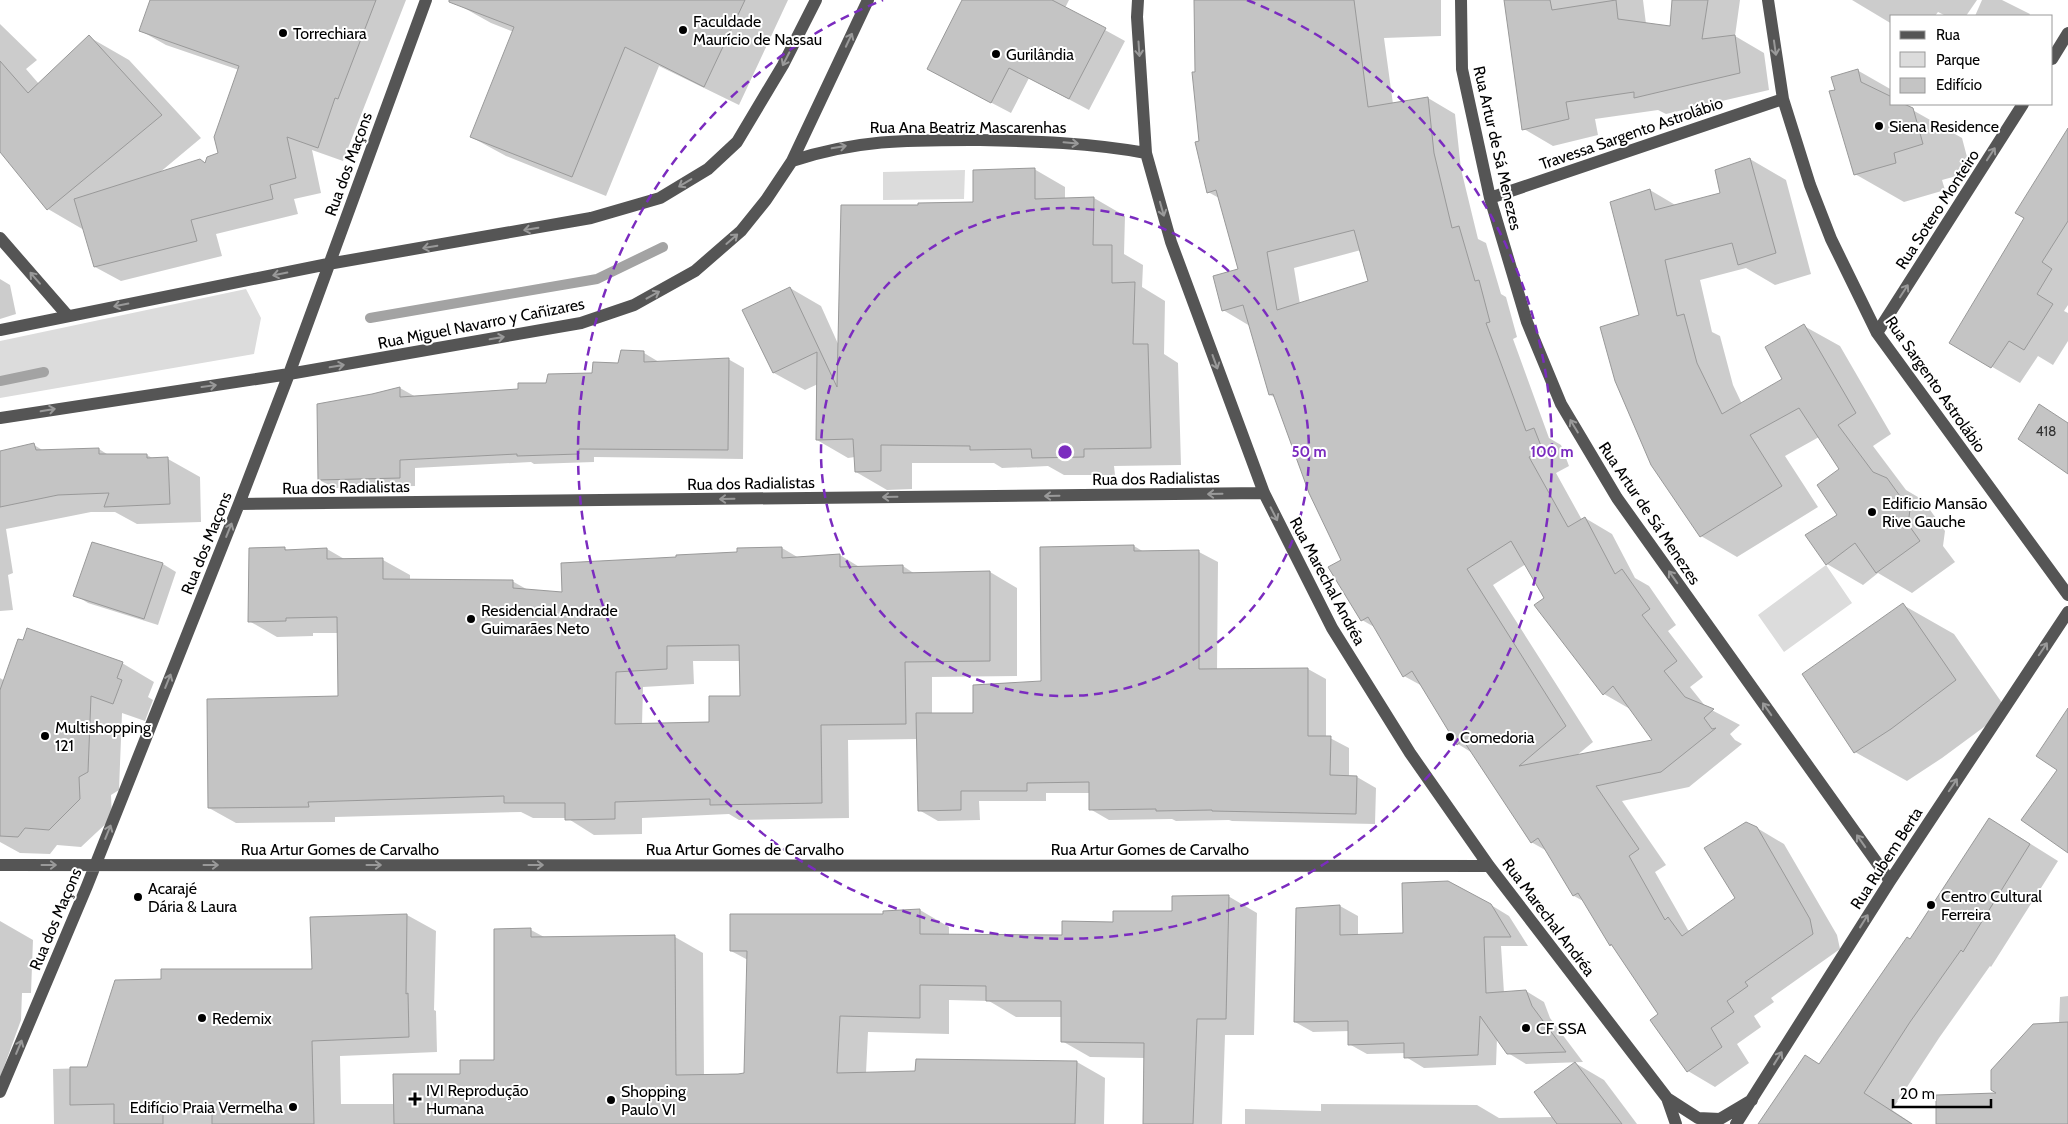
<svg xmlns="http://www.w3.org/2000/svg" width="2068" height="1124" viewBox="0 0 2068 1124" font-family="Cabin,sans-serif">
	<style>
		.green { fill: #dcdcdc }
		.shadow { fill: #0003; fill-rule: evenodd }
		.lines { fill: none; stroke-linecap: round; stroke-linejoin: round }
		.stream { stroke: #a3a3a3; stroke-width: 10 }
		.building { fill: #c4c4c4; stroke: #999; fill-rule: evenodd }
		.minor { stroke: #555; stroke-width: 12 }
		.oneway { stroke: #999 }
		.ring { fill: none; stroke: #7b2cbf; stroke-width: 2.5; stroke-dasharray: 9 6 }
		.poi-dot { fill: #000; stroke: #fff; stroke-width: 2 }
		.labels { text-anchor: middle; stroke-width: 4; stroke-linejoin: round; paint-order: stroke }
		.number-label { font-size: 14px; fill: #313131 }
		.poi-label { font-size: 16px; fill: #000; stroke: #fff; text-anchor: start }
		.street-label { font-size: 16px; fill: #000; stroke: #fff }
		.centre { fill: #7b2cbf; stroke: #fff; stroke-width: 2.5 }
		.ring-label { font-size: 15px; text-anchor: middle; font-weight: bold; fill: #7b2cbf; stroke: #fff; stroke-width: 4; stroke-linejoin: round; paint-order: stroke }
	</style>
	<rect width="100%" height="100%" fill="#fff"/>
	<path class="green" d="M 965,170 L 964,199 L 883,200 L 883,172 Z
		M 246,289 L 261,318 L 254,354 L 0,398 L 0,341 Z
		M 1826,565 L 1852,603 L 1784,652 L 1758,615 Z"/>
	<path class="shadow" d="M 151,0 L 406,0 L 343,161 L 312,150 L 321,193 L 294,199 L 298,214 L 216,234 L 222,256 L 121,281 L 95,267 L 84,230 L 48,209 L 0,150 L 0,24 L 37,60 L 26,69 L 39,84 L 89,37 L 129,60 L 201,138 L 159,173 L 200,160 L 206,163 L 220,154 L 239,70 L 166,45 L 141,31 Z
		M 458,0 L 788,0 L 739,105 L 659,66 L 606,196 L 506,156 L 471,137 L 514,32 L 491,23 L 457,4 Z
		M 964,0 L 1069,0 L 1065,8 L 1125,41 L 1089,110 L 1029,78 L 1011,113 L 948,80 Z
		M 1196,0 L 1441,0 L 1441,36 L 1384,38 L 1393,104 L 1428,98 L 1455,114 L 1461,169 L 1478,239 L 1486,243 L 1501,294 L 1506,297 L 1517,337 L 1513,339 L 1549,438 L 1561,445 L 1569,466 L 1556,473 L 1582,520 L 1585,518 L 1612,534 L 1635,578 L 1649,586 L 1676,625 L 1668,631 L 1703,677 L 1690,687 L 1706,707 L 1740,725 L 1730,734 L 1735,740 L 1742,744 L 1689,787 L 1622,801 L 1666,865 L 1655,872 L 1688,930 L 1690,931 L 1737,899 L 1757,828 L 1784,844 L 1837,935 L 1840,949 L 1771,998 L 1774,1002 L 1754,1016 L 1761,1027 L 1737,1044 L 1749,1063 L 1715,1087 L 1688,1071 L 1659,1015 L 1614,947 L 1611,945 L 1585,902 L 1574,896 L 1547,851 L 1531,842 L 1474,754 L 1458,744 L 1424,687 L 1404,676 L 1376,628 L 1362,620 L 1343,560 L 1276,398 L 1270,395 L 1250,326 L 1223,310 L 1239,270 L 1219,198 L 1208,192 L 1200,142 L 1196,73 ZM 1361,250 L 1370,281 L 1300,304 L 1294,268 ZM 1526,564 L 1604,694 L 1630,709 L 1654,741 L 1576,756 L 1593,742 L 1493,585 Z
		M 1508,0 L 1643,0 L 1646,24 L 1671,27 L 1674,0 L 1740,0 L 1735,36 L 1764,53 L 1769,90 L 1666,114 L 1658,110 L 1595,119 L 1598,135 L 1553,146 L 1524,129 Z
		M 1852,0 L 1977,0 L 1966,16 L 1946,16 L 1938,12 L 1935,16 L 1892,16 L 1892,24 Z
		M 1982,0 L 2002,0 L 2030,14 L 2029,16 L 1975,16 Z
		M 1857,70 L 1892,90 L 1892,104 L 1908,104 L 1909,108 L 1962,138 L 1971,172 L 1942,180 L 1945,190 L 1904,202 L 1855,174 L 1836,90 Z
		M 2068,130 L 2068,305 L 2064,311 L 2068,313 L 2068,341 L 2053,365 L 2038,356 L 2020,383 L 1951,343 L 2026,218 Z
		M 1750,159 L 1786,180 L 1811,274 L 1775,285 L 1746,268 L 1700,280 L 1712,332 L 1720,336 L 1733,385 L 1742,404 L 1783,380 L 1804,326 L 1840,346 L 1891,434 L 1873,446 L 1906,490 L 1923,500 L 1945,531 L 1943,546 L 1955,562 L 1912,593 L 1878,573 L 1863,585 L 1827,564 L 1839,515 L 1841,469 L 1819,437 L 1785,456 L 1818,507 L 1737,557 L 1701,536 L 1640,316 L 1650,190 L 1677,206 L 1722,194 Z
		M 1034,169 L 1065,187 L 1065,199 L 1094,198 L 1125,216 L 1124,254 L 1143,265 L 1142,287 L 1165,301 L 1164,354 L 1178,363 L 1181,465 L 1114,466 L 1115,475 L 1064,475 L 1048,466 L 1002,468 L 994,463 L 912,463 L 912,489 L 887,490 L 856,472 L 855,457 L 848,458 L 817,440 L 818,384 L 805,390 L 774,373 L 744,311 L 790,288 L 821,306 L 839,346 L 920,207 L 974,203 Z
		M 0,279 L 10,285 L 16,314 L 0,319 Z
		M 644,353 L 659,362 L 728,359 L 744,368 L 743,459 L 594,457 L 594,462 L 534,464 L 531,462 L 415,468 L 415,486 L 335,488 L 319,480 L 373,395 L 400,388 L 416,397 L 520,390 L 594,375 Z
		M 34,445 L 44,451 L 99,449 L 110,456 L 147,455 L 154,459 L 168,459 L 200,477 L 201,522 L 137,524 L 115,512 L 91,512 L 6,529 L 13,573 L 8,575 L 13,610 L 0,611 L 0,452 Z
		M 1134,546 L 1144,552 L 1199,552 L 1218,562 L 1217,670 L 1308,669 L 1326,679 L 1326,738 L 1330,738 L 1349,748 L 1349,777 L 1357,777 L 1376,788 L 1375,824 L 1232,821 L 1229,820 L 1176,821 L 1172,819 L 1109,820 L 1090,809 L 1090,793 L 1046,793 L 1046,801 L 979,801 L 980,820 L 938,821 L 919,810 L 918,739 L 848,740 L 849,818 L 739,820 L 729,814 L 642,818 L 642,834 L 594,835 L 567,818 L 533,818 L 521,812 L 335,817 L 335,822 L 236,823 L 209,808 L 340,697 L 339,633 L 313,633 L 313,636 L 277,637 L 249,621 L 285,549 L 290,551 L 327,549 L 346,560 L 383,560 L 410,575 L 410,581 L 512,581 L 528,590 L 563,593 L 739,554 L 782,548 L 799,558 L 840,555 L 861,568 L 903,566 L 915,574 L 990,572 L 1017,588 L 1017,676 L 932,677 L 932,714 L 974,714 L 1042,683 ZM 693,661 L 741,661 L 741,697 L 710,724 L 642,725 L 643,687 L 694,684 Z
		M 163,564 L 176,572 L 158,625 L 88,603 L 75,595 Z
		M 1903,605 L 1954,634 L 2007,710 L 1942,758 L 1907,781 L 1855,752 Z
		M 122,663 L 154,682 L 148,697 L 153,700 L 145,721 L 122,713 L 119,790 L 111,795 L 112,818 L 81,847 L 57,845 L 50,854 L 20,853 L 0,842 L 0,678 L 10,684 Z
		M 2018,836 L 2058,861 L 1991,967 L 1990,966 L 1939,1038 L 1892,1110 L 1913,1124 L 1760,1124 L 1820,1065 L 1910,941 Z
		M 1228,896 L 1257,913 L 1254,1035 L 1225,1035 L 1222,1124 L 1144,1124 L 1145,1058 L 1090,1057 L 1062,1041 L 1062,1017 L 1016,1017 L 989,1001 L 949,1000 L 949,1034 L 868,1032 L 866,1073 L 916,1073 L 1077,1062 L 1105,1078 L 1104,1124 L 54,1124 L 53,1069 L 88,1068 L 162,981 L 313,970 L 311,919 L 407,915 L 436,931 L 434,1010 L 436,1011 L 437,1052 L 340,1056 L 341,1104 L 395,1104 L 496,1061 L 531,930 L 546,938 L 675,937 L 703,953 L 704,1076 L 745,1074 L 748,960 L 731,951 L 884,915 L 885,912 L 920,910 L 949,927 L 949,935 L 1063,936 L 1114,923 L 1174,912 Z
		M 1491,905 L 1509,916 L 1528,946 L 1501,946 L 1504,993 L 1526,991 L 1544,1002 L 1550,1018 L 1583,1062 L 1526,1064 L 1508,1053 L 1497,1038 L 1496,1065 L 1424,1068 L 1406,1057 L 1406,1053 L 1367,1054 L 1349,1044 L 1350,1031 L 1313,1032 L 1295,1022 L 1340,906 L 1358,916 L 1358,935 L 1404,934 Z
		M 0,921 L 33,940 L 31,993 L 22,993 L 21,1020 L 0,1078 Z
		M 2068,996 L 2068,1124 L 1937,1124 L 2000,1094 L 2059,1023 L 2060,997 Z
		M 1575,1063 L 1604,1080 L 1637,1124 L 1245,1124 L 1245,1109 L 1321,1111 L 1321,1104 L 1477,1105 L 1499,1118 L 1554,1117 Z"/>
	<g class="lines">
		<path class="stream" d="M 370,318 L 597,279 L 663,247
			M 0,381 L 44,372"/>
	</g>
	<path class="building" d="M 150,0 L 376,0 L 338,99 L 335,98 L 318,148 L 287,137 L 296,178 L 270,185 L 273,199 L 191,220 L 197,241 L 94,267 L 74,199 L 200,159 L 205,163 L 207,157 L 218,153 L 214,137 L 239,66 L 139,31 Z
		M 449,0 L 745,0 L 704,87 L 625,47 L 572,177 L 470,137 L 514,27 L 449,2 Z
		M 962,0 L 1052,0 L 1106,28 L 1069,99 L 1009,68 L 991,103 L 927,69 Z
		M 1194,0 L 1354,0 L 1368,107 L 1428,97 L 1434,153 L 1452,228 L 1459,226 L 1475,281 L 1479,280 L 1490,322 L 1486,323 L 1526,431 L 1534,428 L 1543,451 L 1529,457 L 1568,527 L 1585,517 L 1615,574 L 1622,569 L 1650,609 L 1642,615 L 1677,661 L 1664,671 L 1685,697 L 1714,709 L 1704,718 L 1712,729 L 1716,728 L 1661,772 L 1596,786 L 1639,849 L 1629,856 L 1665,920 L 1668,917 L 1682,936 L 1735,898 L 1704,848 L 1746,822 L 1757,827 L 1810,919 L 1813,934 L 1745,982 L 1748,986 L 1727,1001 L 1734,1012 L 1711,1028 L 1722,1047 L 1687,1072 L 1650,1020 L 1658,1014 L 1611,944 L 1610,946 L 1578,893 L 1573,896 L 1538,838 L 1531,843 L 1463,740 L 1457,745 L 1412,671 L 1403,677 L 1368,617 L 1361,621 L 1328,567 L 1341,560 L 1309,493 L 1273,394 L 1269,395 L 1243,305 L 1222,311 L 1213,276 L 1238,269 L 1216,190 L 1207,193 L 1195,142 L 1199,141 L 1192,72 L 1195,72 ZM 1354,230 L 1368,281 L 1277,310 L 1267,252 ZM 1511,541 L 1544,598 L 1534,605 L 1603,695 L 1613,686 L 1652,740 L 1519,766 L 1566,726 L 1467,569 Z
		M 1504,0 L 1550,0 L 1552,10 L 1616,0 L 1618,19 L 1670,26 L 1672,0 L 1708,0 L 1702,39 L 1735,35 L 1740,73 L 1634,98 L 1634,92 L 1566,102 L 1569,119 L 1522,130 Z
		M 89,35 L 162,115 L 47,210 L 0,152 L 0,61 L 28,93 Z
		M 1858,69 L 1861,82 L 1892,97 L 1892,104 L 1904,104 L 1913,108 L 1923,144 L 1894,153 L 1896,163 L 1854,175 L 1829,91 L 1835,90 L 1831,77 Z
		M 2068,128 L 2068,221 L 2042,262 L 2052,269 L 2037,294 L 2053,304 L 2024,350 L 2009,341 L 1991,368 L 1949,343 L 2024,218 L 2015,213 Z
		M 1750,158 L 1776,253 L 1738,265 L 1732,243 L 1665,260 L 1677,316 L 1684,314 L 1697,363 L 1722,414 L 1782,379 L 1765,347 L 1804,324 L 1856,413 L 1838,425 L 1873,472 L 1887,478 L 1910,510 L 1908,524 L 1920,541 L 1876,573 L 1855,543 L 1826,565 L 1805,535 L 1837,515 L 1817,485 L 1839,469 L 1799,408 L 1750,435 L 1782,486 L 1700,537 L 1651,465 L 1615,381 L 1600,327 L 1639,315 L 1610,202 L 1650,189 L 1655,210 L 1720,193 L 1715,170 Z
		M 1035,168 L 1035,199 L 1094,197 L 1093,245 L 1112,245 L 1112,283 L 1135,282 L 1133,344 L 1148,344 L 1151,448 L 1084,449 L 1084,457 L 1032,458 L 1031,449 L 970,450 L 970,446 L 881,445 L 881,471 L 855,472 L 853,439 L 816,440 L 817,352 L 773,373 L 742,310 L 790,287 L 837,387 L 841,205 L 918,205 L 918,203 L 973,202 L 973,170 Z
		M 621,350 L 644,351 L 644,362 L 729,358 L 728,450 L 579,449 L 579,454 L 517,456 L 517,454 L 400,460 L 400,478 L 318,480 L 317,404 L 372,394 L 400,387 L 400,397 L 518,389 L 518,383 L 546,383 L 548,374 L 592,373 L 593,362 L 618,363 Z
		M 2039,404 L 2068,423 L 2068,474 L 2018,439 Z
		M 34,443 L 36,450 L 99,448 L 99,454 L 147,454 L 147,458 L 168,457 L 170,504 L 104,507 L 109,493 L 58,495 L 0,507 L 0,451 Z
		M 92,542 L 163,563 L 144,619 L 73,596 Z
		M 1134,545 L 1134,551 L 1199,550 L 1199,669 L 1308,668 L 1308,736 L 1331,736 L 1330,775 L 1357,776 L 1356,814 L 1212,811 L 1212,810 L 1156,811 L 1156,809 L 1089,810 L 1089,782 L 1027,783 L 1027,791 L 961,791 L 961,810 L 918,811 L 916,713 L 973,713 L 973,685 L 1041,681 L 1040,547 Z
		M 285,547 L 285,550 L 327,548 L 327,559 L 383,558 L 383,579 L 513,580 L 513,588 L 562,592 L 561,563 L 676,557 L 676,555 L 737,552 L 737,548 L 782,547 L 782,558 L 840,554 L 840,567 L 903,565 L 903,573 L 990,571 L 990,661 L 905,662 L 906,724 L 821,725 L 822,803 L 710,805 L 710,799 L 615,802 L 615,819 L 565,820 L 565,803 L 504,803 L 504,796 L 308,802 L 309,807 L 208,808 L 207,699 L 338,696 L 337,617 L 286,618 L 286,621 L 248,622 L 249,548 ZM 739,645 L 740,696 L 709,696 L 709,722 L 615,724 L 616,672 L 667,669 L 667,646 Z
		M 1903,603 L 1956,680 L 1891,729 L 1854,753 L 1802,674 Z
		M 27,628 L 123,662 L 117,678 L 122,680 L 113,704 L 91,696 L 88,772 L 79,777 L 80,799 L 49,830 L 25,828 L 18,837 L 0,836 L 0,690 L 18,639 L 23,640 Z
		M 2068,708 L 2068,853 L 2021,820 L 2057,770 L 2036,756 Z
		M 1989,818 L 2030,844 L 1963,952 L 1961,950 L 1910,1022 L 1864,1093 L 1912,1124 L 1758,1124 L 1805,1055 L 1819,1064 L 1907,937 L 1910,939 Z
		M 1448,881 L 1491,904 L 1511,937 L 1484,937 L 1486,993 L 1526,990 L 1532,1006 L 1566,1052 L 1507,1054 L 1480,1016 L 1478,1055 L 1404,1058 L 1404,1043 L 1348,1045 L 1348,1021 L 1294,1022 L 1296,908 L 1340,905 L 1340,935 L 1403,933 L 1402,883 Z
		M 1229,895 L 1226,1019 L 1197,1019 L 1193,1124 L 1143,1124 L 1144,1043 L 1061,1042 L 1061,1001 L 986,1001 L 986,986 L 920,985 L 920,1018 L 840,1016 L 837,1073 L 915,1071 L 916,1059 L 1077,1061 L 1075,1124 L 394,1124 L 393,1074 L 460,1074 L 460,1060 L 494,1060 L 494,929 L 531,928 L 531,937 L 675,935 L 676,1075 L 738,1074 L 744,1073 L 747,951 L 730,951 L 730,914 L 883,914 L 883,911 L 920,909 L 920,934 L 1062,935 L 1062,921 L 1113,922 L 1113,911 L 1172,911 L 1172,896 Z
		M 407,914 L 406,994 L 408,993 L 409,1037 L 312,1041 L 314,1124 L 212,1124 L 212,1103 L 163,1106 L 163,1124 L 114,1124 L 114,1104 L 70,1105 L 70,1067 L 87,1067 L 115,980 L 161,979 L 161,969 L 312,969 L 310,917 Z
		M 2068,1022 L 2068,1124 L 1936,1124 L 1936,1095 L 1996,1093 L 1991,1090 L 1991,1070 L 2033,1024 Z
		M 1575,1062 L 1622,1124 L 1557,1124 L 1534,1092 Z"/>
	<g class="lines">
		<path class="minor" d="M 1138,0 L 1137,17 L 1146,153 L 1171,242 L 1264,493 L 1332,628 L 1410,753 L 1489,866 L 1667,1098 L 1698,1118 L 1720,1119 L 1752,1100
			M 1461,0 L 1462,69 L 1490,198 L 1527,322 L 1561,404 L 1617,498 L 1890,881
			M 1768,0 L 1783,99 L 1810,185 L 1831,239 L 1877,333 L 2068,595
			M 2052,59 L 2068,33
			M 792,161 C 859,139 910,140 980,140 C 1036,141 1091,143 1146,153
			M 1490,198 L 1783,99
			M 0,238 L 67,315
			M 0,330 L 328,264 L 591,218 L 660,198 L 708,169 L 737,142 L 783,65 L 816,0
			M 1877,333 L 2023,104
			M 0,418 L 289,374 L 581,323 L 634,305 L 695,271 L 741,231 L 766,200 L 792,161 L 868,0
			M 239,504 L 1264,493
			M 0,865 L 1489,866
			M 0,1092 L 87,886 L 239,504 L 289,374 L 426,0
			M 1667,1098 L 1676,1124
			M 1736,1124 L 1890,881 L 2068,612"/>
	</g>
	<defs><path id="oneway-shaft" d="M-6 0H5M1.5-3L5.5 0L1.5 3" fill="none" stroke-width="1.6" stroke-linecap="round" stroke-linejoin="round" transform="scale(1.25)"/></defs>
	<g class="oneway">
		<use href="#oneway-shaft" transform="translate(849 40) rotate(-65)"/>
		<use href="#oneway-shaft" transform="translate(1775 48) rotate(82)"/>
		<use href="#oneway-shaft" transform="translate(1139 49) rotate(86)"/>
		<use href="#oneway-shaft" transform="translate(786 59) rotate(117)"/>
		<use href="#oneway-shaft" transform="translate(1071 143) rotate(5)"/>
		<use href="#oneway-shaft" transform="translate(839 147) rotate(-10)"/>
		<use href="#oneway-shaft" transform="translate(1991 154) rotate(-57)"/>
		<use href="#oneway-shaft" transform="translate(685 183) rotate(149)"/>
		<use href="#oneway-shaft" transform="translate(1162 209) rotate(74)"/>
		<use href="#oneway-shaft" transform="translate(531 229) rotate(170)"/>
		<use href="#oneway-shaft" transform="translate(732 239) rotate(-41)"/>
		<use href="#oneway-shaft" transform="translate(430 247) rotate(170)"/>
		<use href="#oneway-shaft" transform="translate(280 274) rotate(169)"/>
		<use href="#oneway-shaft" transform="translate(35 278) rotate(-131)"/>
		<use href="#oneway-shaft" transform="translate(1904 291) rotate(-57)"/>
		<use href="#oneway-shaft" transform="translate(653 295) rotate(-29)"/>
		<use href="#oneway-shaft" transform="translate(121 305) rotate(169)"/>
		<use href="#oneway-shaft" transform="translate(497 338) rotate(-10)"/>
		<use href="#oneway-shaft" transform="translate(1215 362) rotate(70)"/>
		<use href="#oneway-shaft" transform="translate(337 366) rotate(-10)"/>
		<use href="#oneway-shaft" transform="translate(209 386) rotate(-8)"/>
		<use href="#oneway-shaft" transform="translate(48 410) rotate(-10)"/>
		<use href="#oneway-shaft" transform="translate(1574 426) rotate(-121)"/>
		<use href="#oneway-shaft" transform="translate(1215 494) rotate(179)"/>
		<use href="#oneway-shaft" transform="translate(1052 496) rotate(179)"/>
		<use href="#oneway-shaft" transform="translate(890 497) rotate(179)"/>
		<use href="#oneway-shaft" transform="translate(727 499) rotate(179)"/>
		<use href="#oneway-shaft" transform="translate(1274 514) rotate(63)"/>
		<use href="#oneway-shaft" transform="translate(229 530) rotate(-68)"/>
		<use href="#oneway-shaft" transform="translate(1673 577) rotate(-125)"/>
		<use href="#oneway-shaft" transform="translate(2043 649) rotate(-56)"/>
		<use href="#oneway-shaft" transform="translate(168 681) rotate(-68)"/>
		<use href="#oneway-shaft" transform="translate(1767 709) rotate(-125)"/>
		<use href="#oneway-shaft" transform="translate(1953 785) rotate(-56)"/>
		<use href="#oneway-shaft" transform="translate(108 832) rotate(-68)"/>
		<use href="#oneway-shaft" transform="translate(1861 841) rotate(-125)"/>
		<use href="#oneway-shaft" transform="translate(49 865)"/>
		<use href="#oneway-shaft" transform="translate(211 865)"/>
		<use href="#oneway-shaft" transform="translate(374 865)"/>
		<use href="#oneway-shaft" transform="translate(536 865)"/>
		<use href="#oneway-shaft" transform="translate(1864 921) rotate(-58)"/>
		<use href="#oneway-shaft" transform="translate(19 1047) rotate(-67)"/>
		<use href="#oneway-shaft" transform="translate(1778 1058) rotate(-58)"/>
	</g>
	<g class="ring">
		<circle cx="1065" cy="452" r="244"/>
		<path d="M1247 0A487 487 0 1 1 883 0"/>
	</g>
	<g class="poi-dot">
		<circle cx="683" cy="30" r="5"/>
		<circle cx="283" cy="33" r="5"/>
		<circle cx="996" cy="54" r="5"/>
		<circle cx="1879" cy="126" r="5"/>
		<circle cx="1872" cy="512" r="5"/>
		<circle cx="471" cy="619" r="5"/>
		<circle cx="45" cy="736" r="5"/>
		<circle cx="1450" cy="737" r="5"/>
		<circle cx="138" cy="897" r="5"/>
		<circle cx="1931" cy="905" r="5"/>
		<circle cx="202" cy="1018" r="5"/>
		<circle cx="1526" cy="1028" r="5"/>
		<path d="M412.5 1091.5h5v5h5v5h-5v5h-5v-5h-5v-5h5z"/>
		<circle cx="611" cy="1100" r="5"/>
		<circle cx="293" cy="1107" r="5"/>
	</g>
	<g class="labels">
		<g class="number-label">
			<text x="2046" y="436">418</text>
		</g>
		<g class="poi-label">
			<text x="693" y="27">Faculdade<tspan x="693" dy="18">Maurício de Nassau</tspan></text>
			<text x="293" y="39">Torrechiara</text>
			<text x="1006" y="60">Gurilândia</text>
			<text x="1889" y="132">Siena Residence</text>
			<text x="1882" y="509">Edificio Mansão<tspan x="1882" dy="18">Rive Gauche</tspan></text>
			<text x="481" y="616">Residencial Andrade<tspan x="481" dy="18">Guimarães Neto</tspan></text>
			<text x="55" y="733">Multishopping<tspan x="55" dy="18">121</tspan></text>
			<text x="1460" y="743">Comedoria</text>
			<text x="148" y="894">Acarajé<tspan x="148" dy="18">Dária &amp; Laura</tspan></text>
			<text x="1941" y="902">Centro Cultural<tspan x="1941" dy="18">Ferreira</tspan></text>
			<text x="212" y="1024">Redemix</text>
			<text x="1536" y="1034">CF SSA</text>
			<text x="426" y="1096">IVI Reprodução<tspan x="426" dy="18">Humana</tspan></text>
			<text x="621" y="1097">Shopping<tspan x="621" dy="18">Paulo VI</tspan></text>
			<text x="283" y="1113" text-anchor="end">Edifício Praia Vermelha</text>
		</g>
		<g class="street-label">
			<text x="968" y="133">Rua Ana Beatriz Mascarenhas</text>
			<text transform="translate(1631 133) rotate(-19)" y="6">Travessa Sargento Astrolábio</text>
			<text transform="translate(1498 148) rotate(77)" y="6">Rua Artur de Sá Menezes</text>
			<text transform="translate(348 164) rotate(-70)" y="6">Rua dos Maçons</text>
			<text transform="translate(1937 209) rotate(-57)" y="6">Rua Sotero Monteiro</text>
			<text transform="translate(481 323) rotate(-11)" y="6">Rua Miguel Navarro y Cañizares</text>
			<text transform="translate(1936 384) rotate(55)" y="6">Rua Sargento Astrolábio</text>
			<text transform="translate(1156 478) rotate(-1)" y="6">Rua dos Radialistas</text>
			<text transform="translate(751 483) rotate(-1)" y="6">Rua dos Radialistas</text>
			<text transform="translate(346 487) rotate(-1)" y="6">Rua dos Radialistas</text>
			<text transform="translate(1650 513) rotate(56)" y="6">Rua Artur de Sá Menezes</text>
			<text transform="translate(206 543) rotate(-68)" y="6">Rua dos Maçons</text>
			<text transform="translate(1328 581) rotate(62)" y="6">Rua Marechal Andréa</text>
			<text x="340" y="855">Rua Artur Gomes de Carvalho</text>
			<text x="745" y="855">Rua Artur Gomes de Carvalho</text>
			<text x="1150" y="855">Rua Artur Gomes de Carvalho</text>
			<text transform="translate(1886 858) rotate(-57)" y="6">Rua Rubem Berta</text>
			<text transform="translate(1549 917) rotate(53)" y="6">Rua Marechal Andréa</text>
			<text transform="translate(55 919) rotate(-67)" y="6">Rua dos Maçons</text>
		</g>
	</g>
	<circle cx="1065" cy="452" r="8" class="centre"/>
	<g class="ring-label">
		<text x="1309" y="457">50 m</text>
		<text x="1552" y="457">100 m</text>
	</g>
	<rect x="1890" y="15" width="162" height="90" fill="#ffffff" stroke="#999999"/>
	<rect x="1900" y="31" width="25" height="8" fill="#555555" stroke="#999999"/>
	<text x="1936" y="40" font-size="15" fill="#000000">Rua</text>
	<rect x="1900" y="52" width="25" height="15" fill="#dcdcdc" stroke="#999999"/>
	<text x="1936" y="65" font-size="15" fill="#000000">Parque</text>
	<rect x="1900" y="78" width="25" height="15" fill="#c4c4c4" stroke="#999999"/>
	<text x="1936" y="90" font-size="15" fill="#000000">Edifício</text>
	<path d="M1893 1099v8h98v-8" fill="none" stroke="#000000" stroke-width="2.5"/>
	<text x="1900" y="1099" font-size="15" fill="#000000" stroke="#ffffff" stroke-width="4" paint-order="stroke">20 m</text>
</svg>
